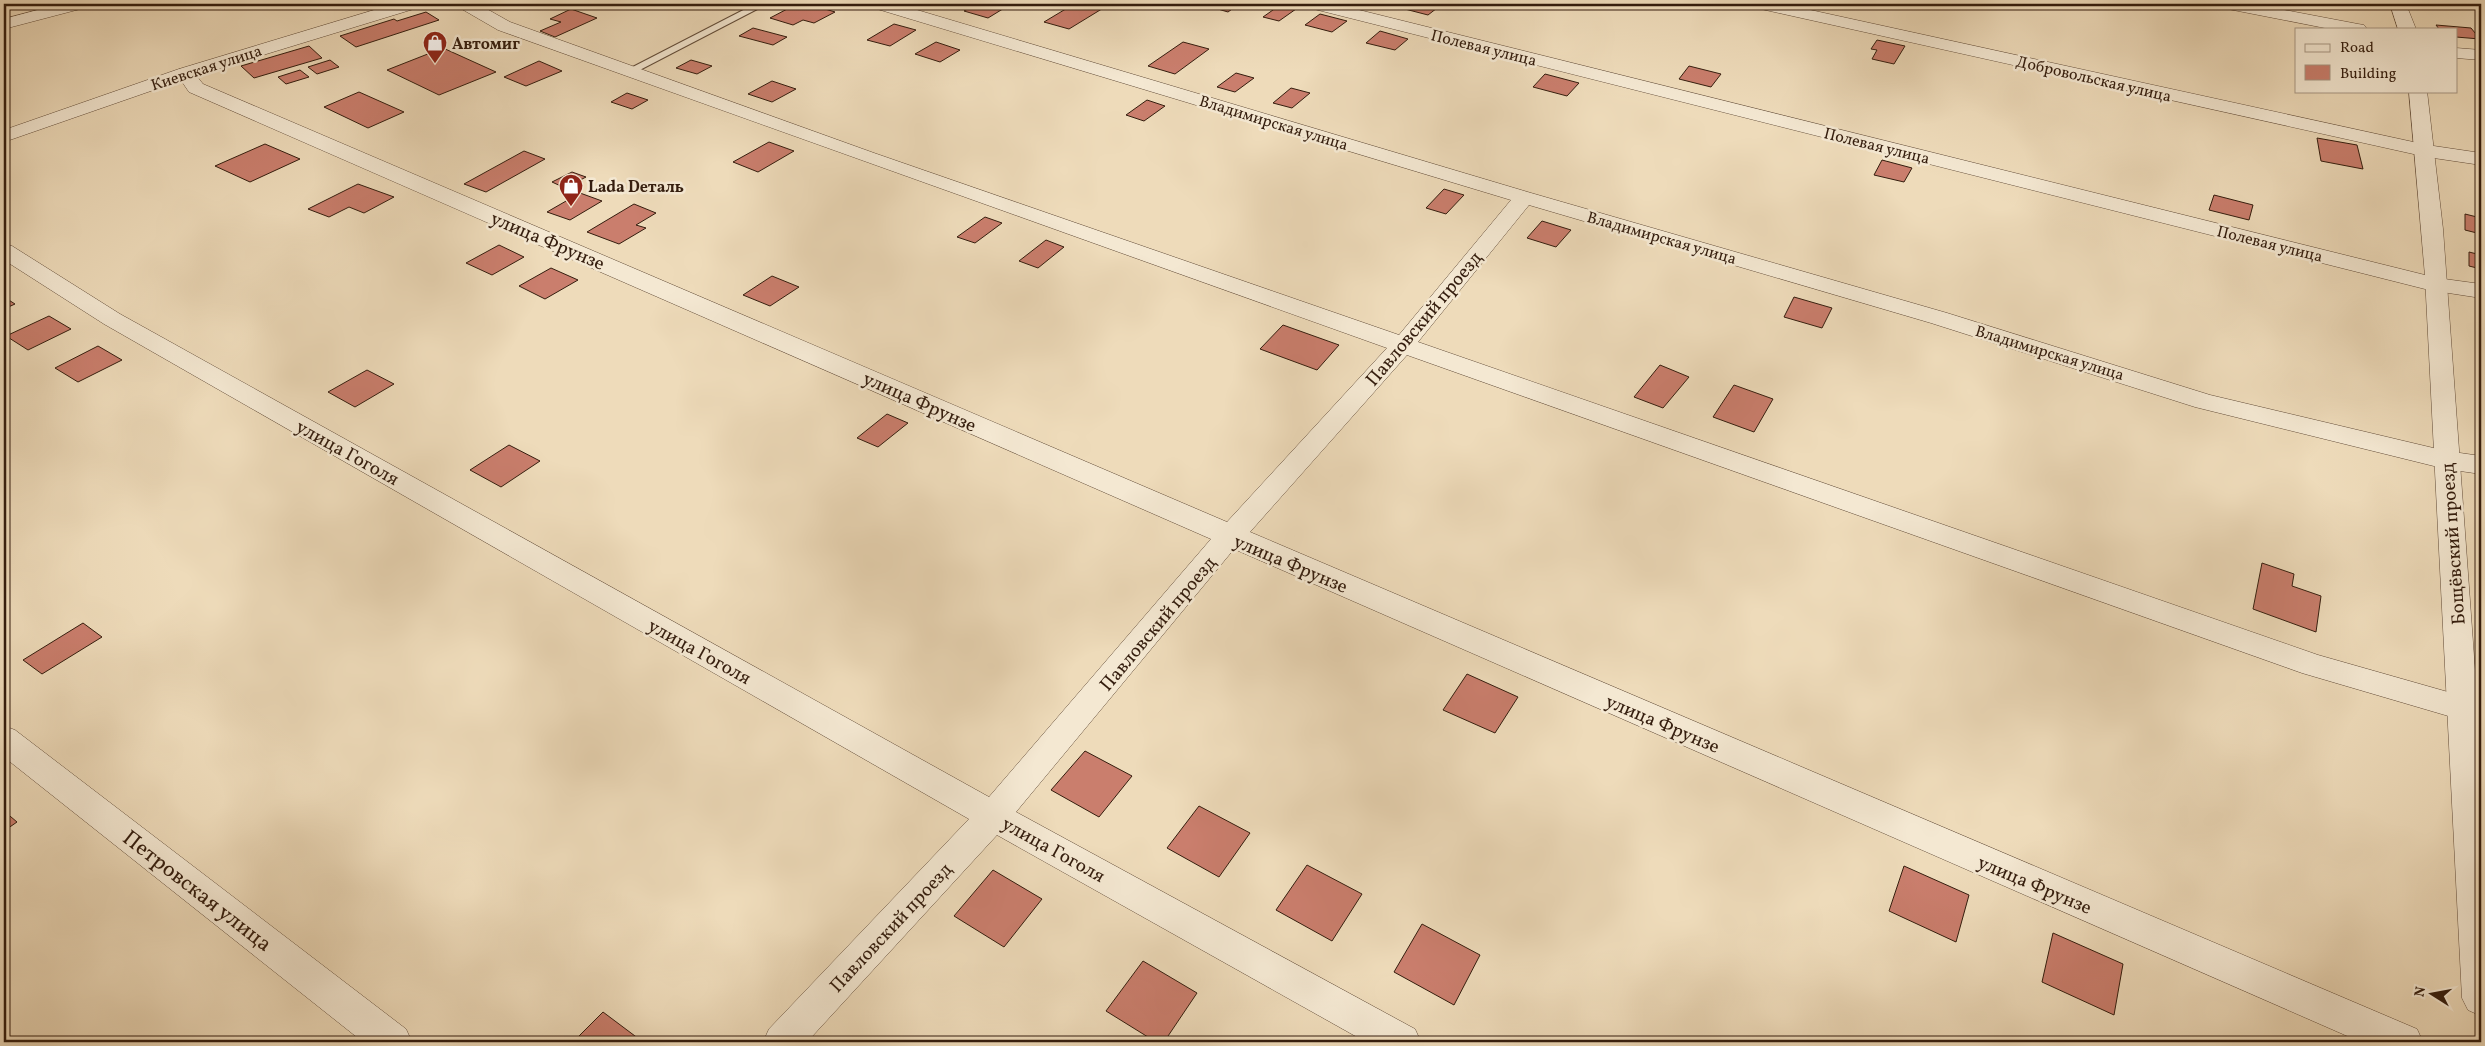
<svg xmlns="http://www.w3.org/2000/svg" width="2485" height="1046" viewBox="0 0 2485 1046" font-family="Vollkorn,serif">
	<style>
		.building { fill: #ca7e6d; stroke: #341d0e }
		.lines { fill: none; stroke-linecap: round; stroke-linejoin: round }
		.service-casing { stroke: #624c39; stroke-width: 2 }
		.minor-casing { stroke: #624c39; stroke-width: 1 }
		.tertiary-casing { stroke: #624c39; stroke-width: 1 }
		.service { fill: #f4e8d2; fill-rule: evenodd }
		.minor { fill: #f4e8d2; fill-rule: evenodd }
		.tertiary { fill: #f4e8d2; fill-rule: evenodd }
		.labels { text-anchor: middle; stroke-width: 5; stroke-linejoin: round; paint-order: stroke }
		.far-poi-label { font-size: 16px; font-weight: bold; fill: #341d0e; stroke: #f4e8d2; text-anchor: start }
		.far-street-label { font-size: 16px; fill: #341d0e; stroke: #f4e8d2 }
		.street-label { font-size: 19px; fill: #341d0e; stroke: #f4e8d2 }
		.near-street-label { font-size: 22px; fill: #341d0e; stroke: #f4e8d2 }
	</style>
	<rect width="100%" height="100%" fill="#eedbba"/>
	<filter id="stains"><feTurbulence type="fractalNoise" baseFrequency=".004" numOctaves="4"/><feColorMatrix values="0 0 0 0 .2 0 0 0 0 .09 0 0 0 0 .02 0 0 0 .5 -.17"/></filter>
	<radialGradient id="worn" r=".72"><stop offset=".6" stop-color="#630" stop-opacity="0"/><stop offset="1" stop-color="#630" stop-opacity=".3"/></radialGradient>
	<path class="building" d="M 809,4 L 835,12 L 814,23 L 803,20 L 793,25 L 770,18 L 791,7 L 799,9 Z
		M 977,4 L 994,4 L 1006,7 L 988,18 L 964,11 Z
		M 1074,4 L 1093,4 L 1105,7 L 1069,29 L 1044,22 Z
		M 1216,4 L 1239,4 L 1228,12 L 1211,7 Z
		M 1407,4 L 1437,4 L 1441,5 L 1428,15 L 1401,8 Z
		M 1280,5 L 1296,9 L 1279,21 L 1263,17 Z
		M 571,9 L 597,18 L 555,37 L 540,31 L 561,22 L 550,19 Z
		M 426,12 L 439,20 L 356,47 L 340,36 L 394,19 L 397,21 Z
		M 1320,14 L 1347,21 L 1332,32 L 1305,25 Z
		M 894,24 L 916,30 L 890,46 L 867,40 Z
		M 2436,25 L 2471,28 L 2480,39 L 2456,37 L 2456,29 L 2439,29 Z
		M 753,28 L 787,37 L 773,45 L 739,36 Z
		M 1380,31 L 1408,39 L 1395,50 L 1366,43 Z
		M 1877,40 L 1905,46 L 1894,64 L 1872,59 L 1877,50 L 1871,49 Z
		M 936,42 L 960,50 L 940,62 L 915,54 Z
		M 1183,42 L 1209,49 L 1175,74 L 1148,66 Z
		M 309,46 L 322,58 L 254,78 L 241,66 Z
		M 443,48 L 496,72 L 439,95 L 387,70 Z
		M 330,60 L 339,67 L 317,74 L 308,67 Z
		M 691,60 L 712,66 L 697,74 L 676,68 Z
		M 539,61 L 562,71 L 526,86 L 504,77 Z
		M 1689,66 L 1721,74 L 1711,87 L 1679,79 Z
		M 300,70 L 309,77 L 286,84 L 278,77 Z
		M 1236,73 L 1254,78 L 1235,92 L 1217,87 Z
		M 1545,74 L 1579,83 L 1567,96 L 1533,87 Z
		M 772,81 L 796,89 L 772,102 L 748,94 Z
		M 1291,88 L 1310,93 L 1292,108 L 1273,103 Z
		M 359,92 L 404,112 L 368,128 L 324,107 Z
		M 627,93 L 648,100 L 632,109 L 611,102 Z
		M 1147,100 L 1165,106 L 1144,121 L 1126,115 Z
		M 2317,138 L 2357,145 L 2363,169 L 2321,161 Z
		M 769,142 L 794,151 L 758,172 L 733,162 Z
		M 265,144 L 300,159 L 250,182 L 215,166 Z
		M 524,151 L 545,159 L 486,192 L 464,184 Z
		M 1882,160 L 1912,168 L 1904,182 L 1874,175 Z
		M 572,172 L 586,177 L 565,188 L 552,182 Z
		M 358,184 L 394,197 L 364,213 L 349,207 L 329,217 L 308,209 Z
		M 1444,189 L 1464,195 L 1446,214 L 1426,208 Z
		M 580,193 L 602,201 L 570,220 L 547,212 Z
		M 2214,195 L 2253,205 L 2249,220 L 2209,210 Z
		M 634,204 L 656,213 L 636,225 L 646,228 L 619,244 L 587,232 Z
		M 2465,214 L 2481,218 L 2481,234 L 2465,230 Z
		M 985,217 L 1002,223 L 975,243 L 957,237 Z
		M 1542,221 L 1571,230 L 1556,247 L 1527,238 Z
		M 1046,240 L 1064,247 L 1038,268 L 1019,261 Z
		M 499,245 L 524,257 L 492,275 L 466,263 Z
		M 2469,252 L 2481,255 L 2481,269 L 2469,266 Z
		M 551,268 L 578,280 L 545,299 L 519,286 Z
		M 772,276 L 799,287 L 770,306 L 743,295 Z
		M 4,297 L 15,304 L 4,309 Z
		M 1794,297 L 1832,308 L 1822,328 L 1784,317 Z
		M 2476,308 L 2481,309 L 2481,327 L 2476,325 Z
		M 49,316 L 71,329 L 28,350 L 6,336 Z
		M 1283,325 L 1339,345 L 1317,370 L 1260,349 Z
		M 98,346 L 122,360 L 78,382 L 55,368 Z
		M 1660,365 L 1689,377 L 1663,408 L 1634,397 Z
		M 367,370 L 394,384 L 355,407 L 328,392 Z
		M 1734,385 L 1773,399 L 1754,432 L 1713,417 Z
		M 887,414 L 908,423 L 878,447 L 857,438 Z
		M 509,445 L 540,461 L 501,487 L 470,470 Z
		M 2262,563 L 2294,574 L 2292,586 L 2321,596 L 2316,632 L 2253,609 Z
		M 83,623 L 102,637 L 42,674 L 23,660 Z
		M 1467,674 L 1518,697 L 1495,733 L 1443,710 Z
		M 1085,751 L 1132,776 L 1099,817 L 1051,790 Z
		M 1199,806 L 1250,833 L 1219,877 L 1167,848 Z
		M 4,811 L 17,822 L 4,831 Z
		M 1307,865 L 1362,894 L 1332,941 L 1276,910 Z
		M 1904,866 L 1969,895 L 1956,942 L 1889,911 Z
		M 993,870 L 1042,899 L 1004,947 L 954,916 Z
		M 1422,924 L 1480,955 L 1454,1005 L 1394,972 Z
		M 2053,933 L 2123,964 L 2114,1015 L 2042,982 Z
		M 1143,961 L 1197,993 L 1164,1042 L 1156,1042 L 1106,1011 Z
		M 603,1012 L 643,1042 L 573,1042 Z"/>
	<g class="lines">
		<defs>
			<path id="service" d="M 755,4 L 767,4 L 634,73 L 626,73 L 625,71 Z"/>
			<path id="minor" d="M 60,4 L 86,4 L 84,8 L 4,29 L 4,19 Z
				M 458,4 L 478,4 L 510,22 L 874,153 L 1399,335 L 1511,200 L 874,8 L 872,4 L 897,4 L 1531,193 L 1947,313 L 2210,395 L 2446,451 L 2481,456 L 2481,474 L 2446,469 L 2195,407 L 1931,323 L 1529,205 L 1418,342 L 2318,655 L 2462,696 L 2481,699 L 2481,723 L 2462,720 L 2302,673 L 1407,355 L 1250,532 L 2417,1029 L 2423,1042 L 2361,1042 L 1234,549 L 1016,812 L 1415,1029 L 1421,1042 L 1366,1042 L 997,835 L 807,1042 L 763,1042 L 769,1029 L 969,819 L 104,324 L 4,260 L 4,244 L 12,246 L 120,314 L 989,797 L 1211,539 L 189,92 L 176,73 L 179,69 L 191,69 L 203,84 L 1227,522 L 1387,348 L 498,30 L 460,8 Z
				M 1308,4 L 1335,4 L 2437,278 L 2481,284 L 2481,298 L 2429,290 L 1310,8 Z
				M 1753,4 L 1783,4 L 2427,145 L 2481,153 L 2481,165 L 2427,157 L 1761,9 L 1755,8 Z
				M 2220,4 L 2253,4 L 2358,24 L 2364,25 L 2367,29 L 2330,29 L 2228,9 L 2222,8 Z
				M 2390,4 L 2406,4 L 2416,29 L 2398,29 Z
				M 2456,48 L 2481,50 L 2481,60 L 2456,58 Z
				M 4,726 L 15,730 L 406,1029 L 412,1042 L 363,1042 L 4,757 Z"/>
			<path id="tertiary" d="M 394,4 L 419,4 L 417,8 L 191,77 L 4,142 L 4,130 L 179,69 Z
				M 2409,91 L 2427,91 L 2443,229 L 2481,753 L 2481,1016 L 2468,1010 L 2462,998 L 2425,276 Z"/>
		</defs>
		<use href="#service" class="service-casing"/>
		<use href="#minor" class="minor-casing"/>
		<use href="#tertiary" class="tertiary-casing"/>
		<use href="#service" class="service"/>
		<use href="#minor" class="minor"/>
		<use href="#tertiary" class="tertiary"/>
	</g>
	<defs>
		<symbol id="shop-pin" viewBox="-11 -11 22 30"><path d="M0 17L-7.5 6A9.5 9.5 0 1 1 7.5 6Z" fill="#8f2418" stroke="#f4e8d2"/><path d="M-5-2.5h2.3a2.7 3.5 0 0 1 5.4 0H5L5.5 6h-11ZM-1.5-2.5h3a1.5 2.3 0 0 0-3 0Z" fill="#fff"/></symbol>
	</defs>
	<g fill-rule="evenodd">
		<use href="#shop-pin" x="421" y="29" width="28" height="38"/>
		<use href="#shop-pin" x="557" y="172" width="28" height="38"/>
	</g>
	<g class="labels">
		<g class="far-poi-label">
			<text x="452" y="49">Автомиг</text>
			<text x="588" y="192">Lada Dеталь</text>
		</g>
		<g class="far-street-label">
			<text transform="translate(1484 47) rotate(14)" y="6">Полевая улица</text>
			<text transform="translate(206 67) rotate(-18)" y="6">Киевская улица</text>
			<text transform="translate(2094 78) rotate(13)" y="6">Добровольская улица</text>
			<text transform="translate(1274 122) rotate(17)" y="6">Владимирская улица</text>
			<text transform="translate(1877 145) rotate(14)" y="6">Полевая улица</text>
			<text transform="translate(1662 237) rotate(16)" y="6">Владимирская улица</text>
			<text transform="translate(2270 243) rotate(14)" y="6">Полевая улица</text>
			<text transform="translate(2050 352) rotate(17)" y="6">Владимирская улица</text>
		</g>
		<g class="street-label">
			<text transform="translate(548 240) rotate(23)" y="7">улица Фрунзе</text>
			<text transform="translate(1423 318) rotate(-50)" y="7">Павловский проезд</text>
			<text transform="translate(920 401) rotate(24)" y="7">улица Фрунзе</text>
			<text transform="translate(348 452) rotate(29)" y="7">улица Гоголя</text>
			<text transform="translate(2452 544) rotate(-94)" y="7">Бощёвский проезд</text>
			<text transform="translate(1291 563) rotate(23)" y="7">улица Фрунзе</text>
			<text transform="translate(1157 623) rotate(-50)" y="7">Павловский проезд</text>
			<text transform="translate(700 651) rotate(29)" y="7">улица Гоголя</text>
			<text transform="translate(1663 723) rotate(23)" y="7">улица Фрунзе</text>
			<text transform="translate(1054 849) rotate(29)" y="7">улица Гоголя</text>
			<text transform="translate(2035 884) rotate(23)" y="7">улица Фрунзе</text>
			<text transform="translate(890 927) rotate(-47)" y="7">Павловский проезд</text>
		</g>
		<g class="near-street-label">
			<text transform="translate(198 890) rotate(38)" y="8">Петровская улица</text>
		</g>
	</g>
	<rect width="2485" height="1046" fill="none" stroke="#eedbba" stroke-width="20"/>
	<rect x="5" y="5" width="2475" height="1036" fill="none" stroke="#341d0e" stroke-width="2.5"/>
	<rect x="10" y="10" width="2465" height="1026" fill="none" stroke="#341d0e"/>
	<rect x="2295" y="28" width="162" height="65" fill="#f4e8d2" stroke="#a79784"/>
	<rect x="2305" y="44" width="25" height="8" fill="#f4e8d2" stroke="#a79784"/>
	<text x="2340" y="52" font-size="15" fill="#341d0e">Road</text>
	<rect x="2305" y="65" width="25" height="15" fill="#ca7e6d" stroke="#a79784"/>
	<text x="2340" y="78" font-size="15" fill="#341d0e">Building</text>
	<g transform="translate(2432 994) rotate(281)" stroke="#f4e8d2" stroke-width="4" paint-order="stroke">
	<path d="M0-4L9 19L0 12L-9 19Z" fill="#341d0e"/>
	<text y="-8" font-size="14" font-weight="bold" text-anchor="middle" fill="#341d0e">N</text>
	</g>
	<rect width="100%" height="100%" filter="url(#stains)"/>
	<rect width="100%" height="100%" fill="url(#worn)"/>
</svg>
